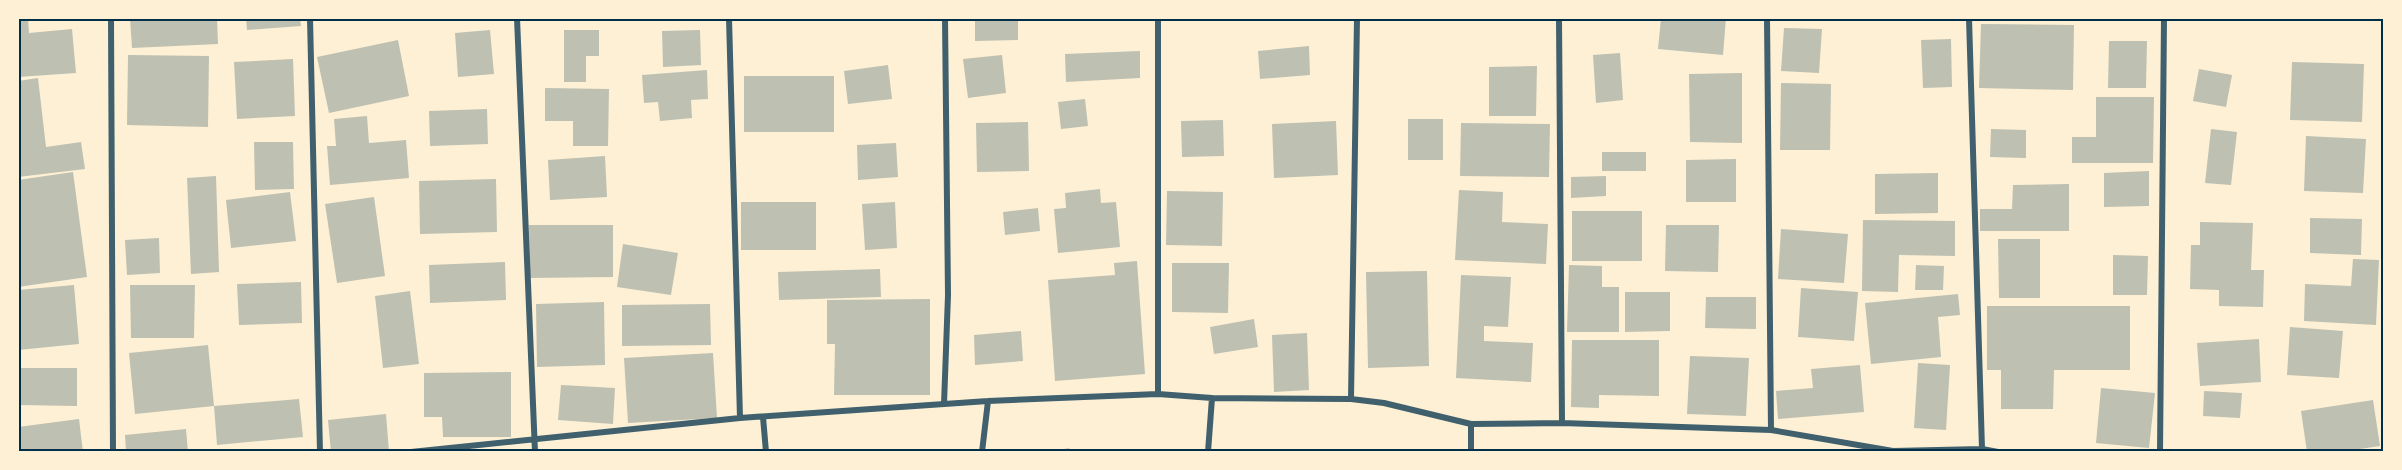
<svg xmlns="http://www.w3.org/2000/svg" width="2402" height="470" viewBox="0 0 2402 470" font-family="Arial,sans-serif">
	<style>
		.building { fill: #bec0b2 }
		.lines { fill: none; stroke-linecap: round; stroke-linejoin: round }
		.minor { stroke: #3f606c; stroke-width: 6 }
		.neatline { fill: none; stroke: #003049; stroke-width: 2 }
	</style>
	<rect width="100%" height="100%" fill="#fdf0d5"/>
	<path class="building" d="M 18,18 L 28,18 L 29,33 L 72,29 L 76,73 L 18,77 Z
		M 130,18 L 217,18 L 218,44 L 132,48 Z
		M 246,18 L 300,18 L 301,26 L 247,30 Z
		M 975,18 L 1018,18 L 1018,40 L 975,41 Z
		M 1661,18 L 1726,18 L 1723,55 L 1658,49 Z
		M 1981,24 L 2074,25 L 2073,90 L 1979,88 Z
		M 1784,28 L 1822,29 L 1819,73 L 1781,71 Z
		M 490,30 L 494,74 L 458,77 L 455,33 Z
		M 564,30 L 599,30 L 599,56 L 586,56 L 586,82 L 564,82 Z
		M 700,30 L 701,65 L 663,67 L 662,31 Z
		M 1951,39 L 1952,87 L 1923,88 L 1921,40 Z
		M 398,40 L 409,96 L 329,113 L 317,57 Z
		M 2109,41 L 2147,41 L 2146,88 L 2108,88 Z
		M 1309,46 L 1310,75 L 1260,79 L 1258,51 Z
		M 1140,51 L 1140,78 L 1066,82 L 1065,54 Z
		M 1620,53 L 1623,100 L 1596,103 L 1593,55 Z
		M 128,55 L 209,56 L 208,127 L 127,125 Z
		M 1002,55 L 1006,93 L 968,98 L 963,59 Z
		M 293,59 L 295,116 L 237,119 L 234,62 Z
		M 2292,62 L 2364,64 L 2362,122 L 2290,120 Z
		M 888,65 L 892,99 L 848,104 L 844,71 Z
		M 1537,66 L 1536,116 L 1489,116 L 1489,67 Z
		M 2199,69 L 2232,75 L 2226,107 L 2193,101 Z
		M 707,70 L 708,99 L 691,100 L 692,118 L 660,121 L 658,102 L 644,103 L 642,75 Z
		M 1742,73 L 1742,143 L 1690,142 L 1689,74 Z
		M 744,76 L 834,76 L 834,132 L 744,132 Z
		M 38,78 L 46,147 L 81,142 L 85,169 L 18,177 L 18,81 Z
		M 1781,83 L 1831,84 L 1830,150 L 1780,150 Z
		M 545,88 L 609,89 L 608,146 L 573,146 L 573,121 L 545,121 Z
		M 2096,97 L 2154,97 L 2153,163 L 2072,163 L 2072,137 L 2096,137 Z
		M 1085,99 L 1088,126 L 1061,129 L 1058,102 Z
		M 487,109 L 488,144 L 430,146 L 429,111 Z
		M 367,116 L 369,143 L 406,140 L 409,178 L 330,185 L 327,146 L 336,146 L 334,119 Z
		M 1408,119 L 1443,119 L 1443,160 L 1408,160 Z
		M 1223,120 L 1224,156 L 1182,157 L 1181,121 Z
		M 1336,121 L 1338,175 L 1274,178 L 1272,124 Z
		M 1028,122 L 1029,171 L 977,172 L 976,123 Z
		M 1461,123 L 1550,124 L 1549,177 L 1460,176 Z
		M 1991,129 L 2026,130 L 2026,158 L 1990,157 Z
		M 2211,129 L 2237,132 L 2231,185 L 2205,183 Z
		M 2306,136 L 2366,139 L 2363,193 L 2304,191 Z
		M 254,142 L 293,142 L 294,189 L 255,190 Z
		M 896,143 L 898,177 L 858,180 L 857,145 Z
		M 1602,152 L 1646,152 L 1646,171 L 1602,171 Z
		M 605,156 L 607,197 L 550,200 L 548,160 Z
		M 1736,159 L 1736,202 L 1686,202 L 1686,160 Z
		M 2149,171 L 2149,206 L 2104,207 L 2104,173 Z
		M 73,172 L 87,277 L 18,287 L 18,180 Z
		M 1938,173 L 1938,213 L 1875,214 L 1875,174 Z
		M 216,176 L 219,272 L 191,274 L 187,178 Z
		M 1606,176 L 1606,196 L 1571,198 L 1571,177 Z
		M 496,179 L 497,232 L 420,234 L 419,181 Z
		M 2069,184 L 2069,231 L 1980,231 L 1980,209 L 2012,209 L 2013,185 Z
		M 1100,189 L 1101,203 L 1116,202 L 1120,247 L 1058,253 L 1054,209 L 1066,208 L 1065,193 Z
		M 1459,190 L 1503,192 L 1502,222 L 1548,224 L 1546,264 L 1455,260 Z
		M 1167,191 L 1223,192 L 1222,246 L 1166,245 Z
		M 290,192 L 296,241 L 231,248 L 226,200 Z
		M 374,197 L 385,276 L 337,283 L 325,204 Z
		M 741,202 L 816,202 L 816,250 L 741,250 Z
		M 895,202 L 897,248 L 865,250 L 862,204 Z
		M 1038,208 L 1040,231 L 1005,235 L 1003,212 Z
		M 1572,211 L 1642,211 L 1642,261 L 1572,261 Z
		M 2310,218 L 2362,219 L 2361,255 L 2310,253 Z
		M 1863,220 L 1955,221 L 1955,256 L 1899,255 L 1898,292 L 1862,291 Z
		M 2200,222 L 2253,223 L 2251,270 L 2264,270 L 2263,307 L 2219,306 L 2219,290 L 2190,289 L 2191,245 L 2200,245 Z
		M 529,225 L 613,225 L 613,277 L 530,278 Z
		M 1666,225 L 1719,225 L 1718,272 L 1665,271 Z
		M 1781,229 L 1848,234 L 1844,283 L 1778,279 Z
		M 159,238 L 160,273 L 127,275 L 125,240 Z
		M 1998,239 L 2040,239 L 2040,298 L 1999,298 Z
		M 623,244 L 678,253 L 671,295 L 617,287 Z
		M 2113,255 L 2148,256 L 2147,295 L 2113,295 Z
		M 2353,259 L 2379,260 L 2376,325 L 2304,321 L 2305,284 L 2351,286 Z
		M 1137,261 L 1145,374 L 1055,381 L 1048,280 L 1115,275 L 1114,263 Z
		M 505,262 L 506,300 L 430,303 L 429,265 Z
		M 1172,263 L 1229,263 L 1228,313 L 1172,312 Z
		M 1569,265 L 1602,266 L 1602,287 L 1619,287 L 1619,332 L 1567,332 Z
		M 1916,265 L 1944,266 L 1943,290 L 1915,290 Z
		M 880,269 L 881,297 L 779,300 L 778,272 Z
		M 1427,271 L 1429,366 L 1368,368 L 1366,272 Z
		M 1461,275 L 1511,277 L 1508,327 L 1484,326 L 1484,341 L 1533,343 L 1531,382 L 1456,378 Z
		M 301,282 L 302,323 L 239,325 L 237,284 Z
		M 74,285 L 79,344 L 18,350 L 18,290 Z
		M 130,285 L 195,285 L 194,338 L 131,338 Z
		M 1801,288 L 1858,292 L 1854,341 L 1798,337 Z
		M 410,291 L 419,364 L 383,368 L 375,296 Z
		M 1625,292 L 1670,292 L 1670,331 L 1625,332 Z
		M 1958,294 L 1960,315 L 1938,317 L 1941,357 L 1871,364 L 1865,303 Z
		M 1706,297 L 1756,297 L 1756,329 L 1705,328 Z
		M 930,299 L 930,395 L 834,395 L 835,344 L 827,344 L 827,300 Z
		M 604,302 L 605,365 L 537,367 L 536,304 Z
		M 710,304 L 711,345 L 622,346 L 622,305 Z
		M 1987,306 L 2130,306 L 2130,370 L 2054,370 L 2053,409 L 2001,409 L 2001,370 L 1987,370 Z
		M 1254,319 L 1258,347 L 1214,354 L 1210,327 Z
		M 2290,327 L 2343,331 L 2339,378 L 2287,375 Z
		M 1021,331 L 1023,361 L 975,365 L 974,335 Z
		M 1307,333 L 1309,390 L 1274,392 L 1272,335 Z
		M 2259,339 L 2261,382 L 2200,386 L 2197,343 Z
		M 1572,340 L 1659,340 L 1659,396 L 1599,395 L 1599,408 L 1571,407 Z
		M 208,345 L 214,406 L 135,414 L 129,353 Z
		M 713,353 L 717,418 L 628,423 L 624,358 Z
		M 1690,356 L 1749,358 L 1746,416 L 1687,414 Z
		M 1918,363 L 1950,365 L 1946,430 L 1914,428 Z
		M 1860,365 L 1864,412 L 1778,419 L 1776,391 L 1813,388 L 1811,369 Z
		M 18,368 L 77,368 L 77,406 L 18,405 Z
		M 511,372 L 511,437 L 443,437 L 442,417 L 424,417 L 424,373 Z
		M 561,385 L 615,388 L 613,424 L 558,420 Z
		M 2101,388 L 2155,393 L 2149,448 L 2096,443 Z
		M 2204,391 L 2242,393 L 2240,418 L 2203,416 Z
		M 299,399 L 303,437 L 217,445 L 214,406 Z
		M 2373,400 L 2380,446 L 2339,452 L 2307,452 L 2301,411 Z
		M 386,414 L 389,452 L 331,452 L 328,420 Z
		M 79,419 L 83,452 L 18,452 L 18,427 Z
		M 186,429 L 188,452 L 126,452 L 125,435 Z
		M 1069,448 L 1070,452 L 1054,452 L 1054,451 Z
		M 1308,449 L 1308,452 L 1281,452 L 1281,450 Z"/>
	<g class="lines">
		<path class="minor" d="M 111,18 L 113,452
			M 310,18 L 320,452
			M 517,18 L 535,452
			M 729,18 L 740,418
			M 1158,18 L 1158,394
			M 1559,18 L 1562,423
			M 1767,18 L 1771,430
			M 1969,18 L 1982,449
			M 1351,399 L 1357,18
			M 944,404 L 948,295 L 945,18
			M 763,417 L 766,452
			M 411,452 L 740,418 L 988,401 L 1158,394 L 1212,398 L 1351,399 L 1384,403 L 1471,424 L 1562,423 L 1771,430 L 1893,451 L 1982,449 L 1998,452
			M 982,452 L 988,401
			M 1208,452 L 1212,398
			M 1471,452 L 1471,424
			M 2160,452 L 2164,18"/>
	</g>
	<rect width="2402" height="470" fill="none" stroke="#fdf0d5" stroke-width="39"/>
	<rect x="20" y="20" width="2362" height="430" class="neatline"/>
</svg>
